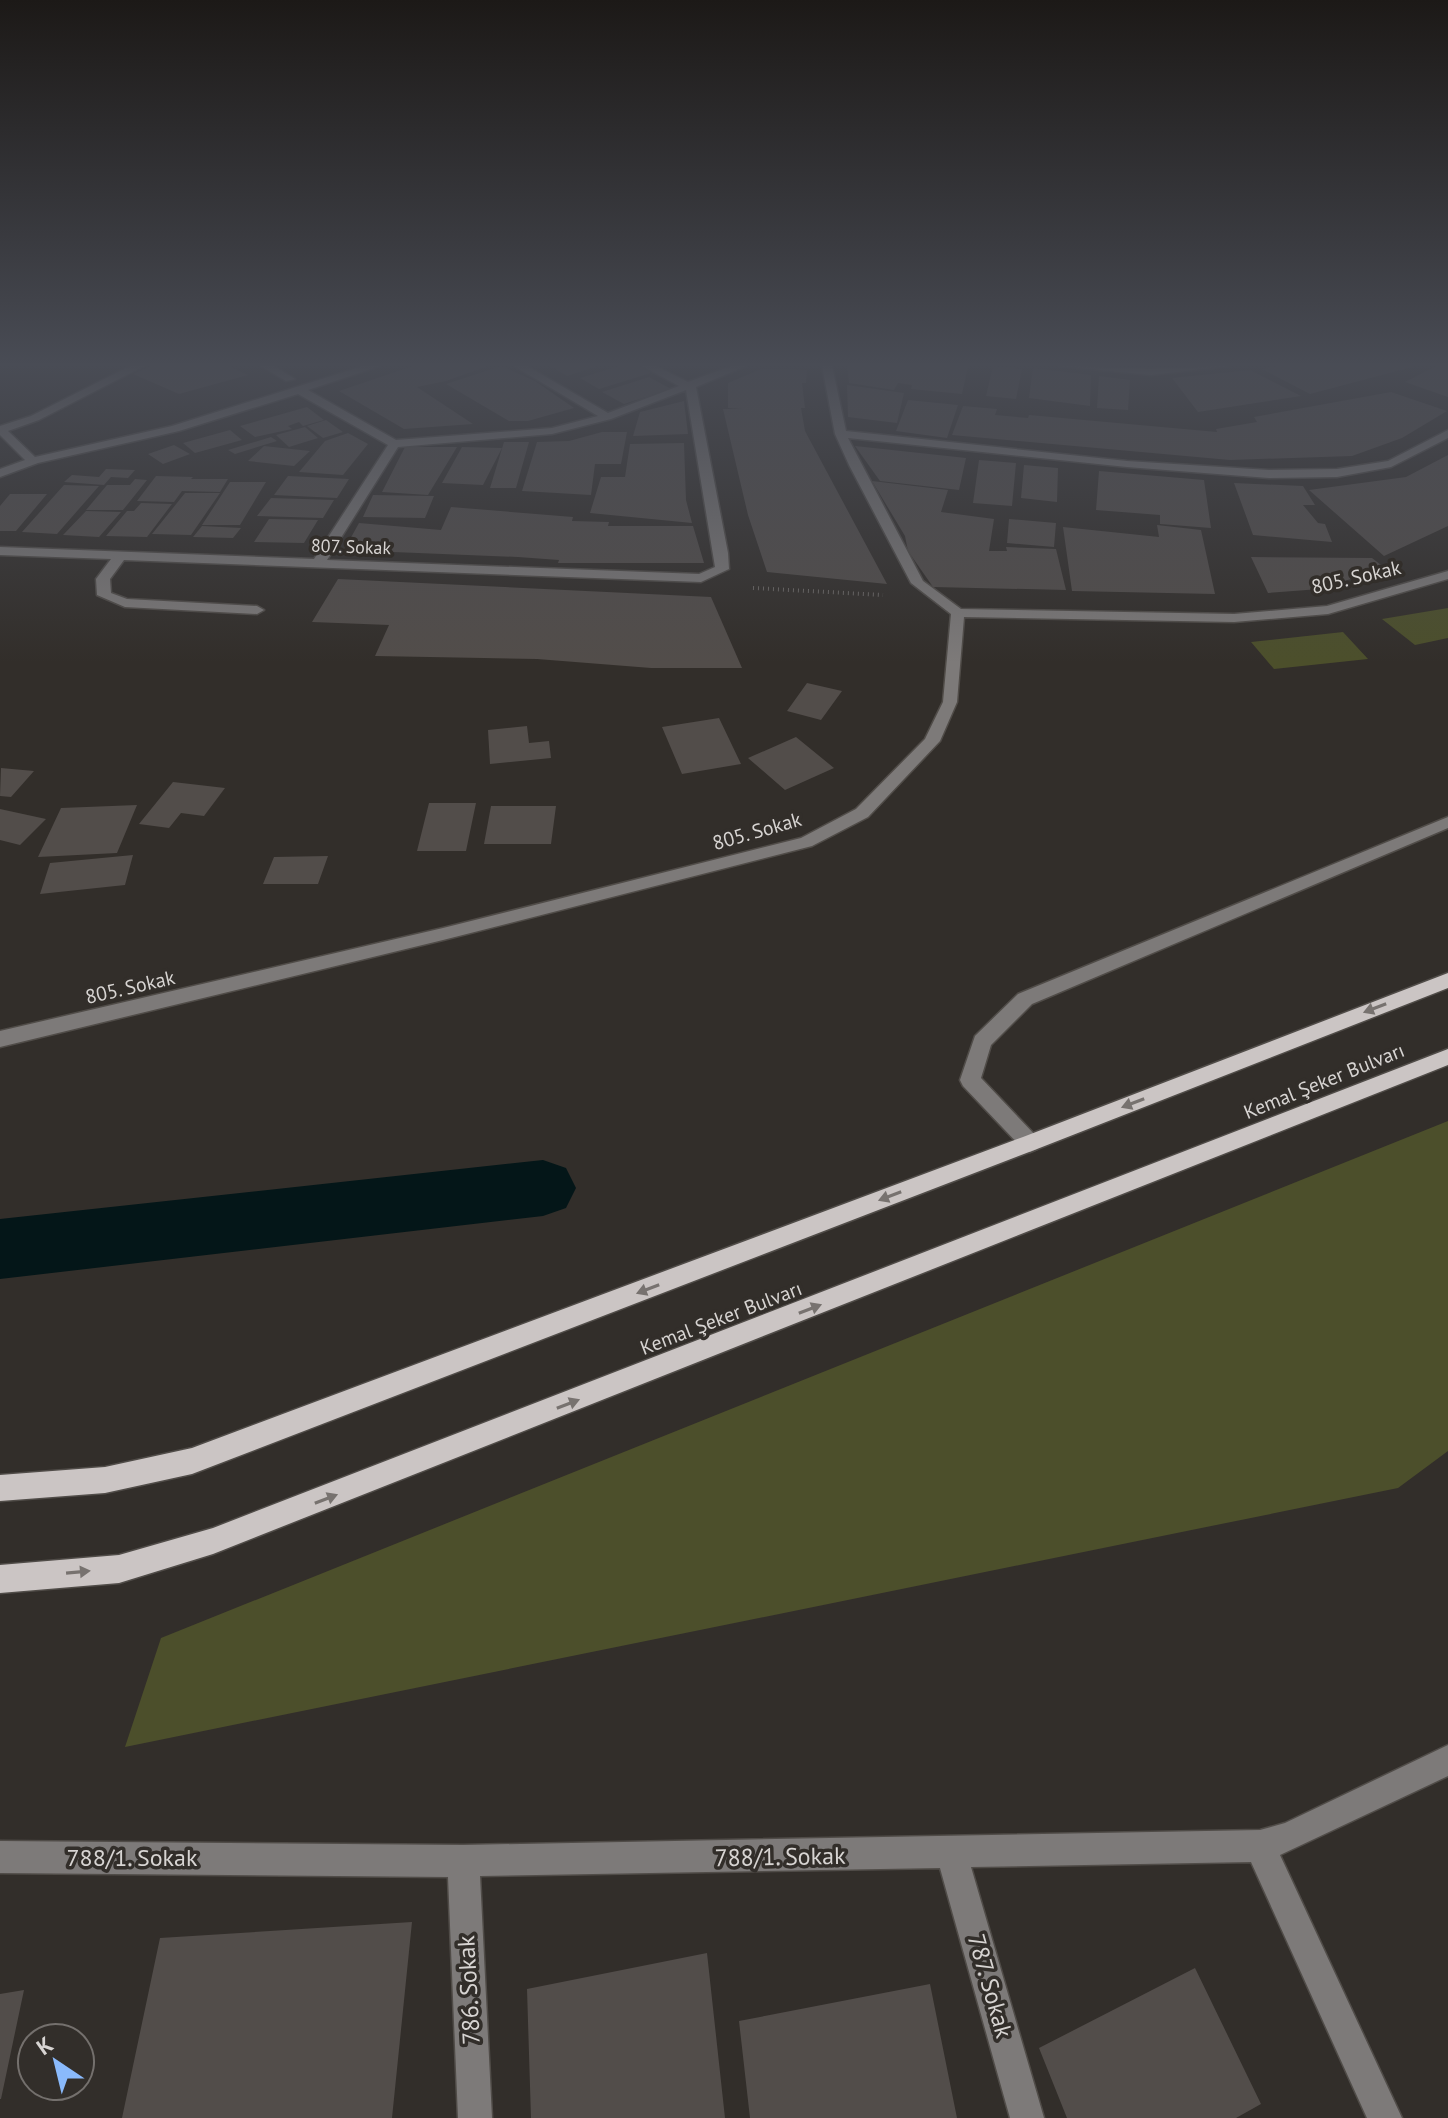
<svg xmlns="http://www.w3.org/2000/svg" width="1448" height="2118" viewBox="0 0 1448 2118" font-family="'PT Sans',sans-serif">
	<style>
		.green { fill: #4c4f2b }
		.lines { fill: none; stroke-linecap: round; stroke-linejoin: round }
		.canal { fill: #041618; fill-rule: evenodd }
		.building { fill: #524d4a }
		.minor-casing { stroke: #504c48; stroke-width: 3 }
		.major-casing { stroke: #504c48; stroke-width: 3 }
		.path { stroke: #6d6966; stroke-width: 4; stroke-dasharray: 1 4; stroke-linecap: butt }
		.minor { fill: #7d7a79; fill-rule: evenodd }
		.major { fill: #cbc5c4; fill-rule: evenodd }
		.oneway { fill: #77726f }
		.labels { text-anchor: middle; stroke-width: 7; stroke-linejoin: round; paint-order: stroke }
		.far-street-label { font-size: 18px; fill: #d7d4d2; stroke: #322e2a }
		.street-label { font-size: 20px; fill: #d7d4d2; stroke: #322e2a }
		.near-street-label { font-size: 24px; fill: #d7d4d2; stroke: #322e2a }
	</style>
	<rect width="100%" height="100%" fill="#322e2a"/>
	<path class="green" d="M 1448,608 L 1448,638 L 1415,645 L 1382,619 Z
		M 1343,632 L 1368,659 L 1274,669 L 1251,642 Z
		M 1448,1121 L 1448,1451 L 1398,1488 L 125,1747 L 161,1638 Z"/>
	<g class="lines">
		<path class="canal" d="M 543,1160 L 566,1168 L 576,1188 L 566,1208 L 543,1216 L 0,1279 L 0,1219 Z"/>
	</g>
	<path class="building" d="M 151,366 L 229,366 L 248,375 L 179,394 L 133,374 Z
		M 413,366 L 488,366 L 446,381 L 417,387 L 473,424 L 404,429 L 339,391 Z
		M 501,366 L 535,381 L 574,408 L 528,421 L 509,421 L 446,384 Z
		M 551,366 L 595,366 L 595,367 L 567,376 Z
		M 619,366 L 639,366 L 651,373 L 599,389 L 580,378 Z
		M 847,366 L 968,366 L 962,394 L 911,389 L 912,385 L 898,383 L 894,390 L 849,383 Z
		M 993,366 L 1022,369 L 1016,399 L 986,396 Z
		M 1277,366 L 1412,366 L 1412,367 L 1310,394 L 1262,369 Z
		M 1436,366 L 1448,366 L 1448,397 L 1405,382 Z
		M 1033,368 L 1091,375 L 1090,406 L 1029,398 Z
		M 761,369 L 807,370 L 806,383 L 802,383 L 805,408 L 801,408 L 805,431 L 887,584 L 767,572 L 748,515 L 723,409 L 742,409 L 728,408 L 728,383 Z
		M 1250,370 L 1301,396 L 1198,412 L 1172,378 Z
		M 1099,376 L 1130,380 L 1128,410 L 1097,408 Z
		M 649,377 L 671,389 L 624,404 L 602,392 Z
		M 847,385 L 904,393 L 897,423 L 848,417 Z
		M 1391,392 L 1447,411 L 1402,438 L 1352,456 L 1230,460 L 952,435 L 963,406 L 997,409 L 995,415 L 1028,418 L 1029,415 L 1217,432 L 1216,429 L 1257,422 L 1254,417 Z
		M 908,400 L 958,405 L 947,438 L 896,431 Z
		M 684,401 L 688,434 L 633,436 L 640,412 Z
		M 307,407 L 324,420 L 303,426 L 299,422 L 288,426 L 292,429 L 255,437 L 240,426 Z
		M 326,420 L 343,432 L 323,438 L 307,426 Z
		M 305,427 L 318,438 L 289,447 L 276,435 Z
		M 230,430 L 242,440 L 195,453 L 183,443 Z
		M 602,432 L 627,432 L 621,464 L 595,464 L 591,495 L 522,491 L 537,442 L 569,441 Z
		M 348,433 L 368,444 L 343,475 L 299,472 L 325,441 Z
		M 271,437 L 277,441 L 235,454 L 228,450 Z
		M 504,442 L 529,442 L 516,488 L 490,488 Z
		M 684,443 L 686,500 L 692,523 L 590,513 L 601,477 L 625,477 L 630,444 Z
		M 174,445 L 190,454 L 163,464 L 148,454 Z
		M 264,446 L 310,451 L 294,466 L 248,461 Z
		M 855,446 L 966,458 L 959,490 L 880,481 Z
		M 405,447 L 457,447 L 428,495 L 382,492 Z
		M 462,447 L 502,448 L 483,485 L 442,483 Z
		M 1448,455 L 1448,526 L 1384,556 L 1309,490 L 1406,477 Z
		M 979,460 L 1016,463 L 1012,506 L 973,503 Z
		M 1024,465 L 1058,468 L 1057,502 L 1021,498 Z
		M 106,469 L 135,470 L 128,478 L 111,477 L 104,485 L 64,482 L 72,475 L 99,477 Z
		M 1099,471 L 1204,480 L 1211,528 L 1160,524 L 1160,515 L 1096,510 Z
		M 156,476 L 193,477 L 191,479 L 228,479 L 220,492 L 182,491 L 174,502 L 137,501 Z
		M 288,476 L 349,479 L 337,498 L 274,495 Z
		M 135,479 L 147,480 L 123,510 L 86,510 L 107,485 L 130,485 Z
		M 872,481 L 948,490 L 941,512 L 994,519 L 989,551 L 1007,551 L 1006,547 L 1056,549 L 1066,590 L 933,587 L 908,551 L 905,536 Z
		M 230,482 L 266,482 L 240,525 L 202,525 Z
		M 1234,483 L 1303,486 L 1315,505 L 1303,505 L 1318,523 L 1325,524 L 1332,542 L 1253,535 Z
		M 64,485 L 99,486 L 57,534 L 22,532 Z
		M 185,493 L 220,493 L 191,535 L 152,534 Z
		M 10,494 L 47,494 L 16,531 L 0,531 L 0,506 Z
		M 373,495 L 434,496 L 425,518 L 363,517 Z
		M 271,498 L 334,500 L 323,518 L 257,516 Z
		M 141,503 L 172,504 L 147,537 L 106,536 L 127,511 L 134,511 Z
		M 451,507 L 573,517 L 572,521 L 609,522 L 608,526 L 693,526 L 704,563 L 558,563 L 559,560 L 518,557 L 344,550 L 359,523 L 441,530 Z
		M 86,511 L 121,512 L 99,537 L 63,535 Z
		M 269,519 L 318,520 L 304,543 L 254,542 Z
		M 1009,519 L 1056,523 L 1054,547 L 1007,543 Z
		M 1157,525 L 1201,530 L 1215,594 L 1072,591 L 1063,527 L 1159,537 Z
		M 202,526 L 241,528 L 233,538 L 193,537 Z
		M 1251,557 L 1372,558 L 1385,568 L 1320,589 L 1268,593 Z
		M 338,579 L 711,597 L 742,668 L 651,668 L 537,659 L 375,656 L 389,625 L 312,622 Z
		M 807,683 L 842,691 L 821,720 L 787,711 Z
		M 719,718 L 741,764 L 682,774 L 662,727 Z
		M 527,726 L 529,743 L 549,741 L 551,758 L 490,764 L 488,730 Z
		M 796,737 L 834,768 L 785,790 L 748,758 Z
		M 1,768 L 34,771 L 11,797 L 0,796 Z
		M 173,782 L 225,788 L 204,816 L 181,813 L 169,828 L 139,824 Z
		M 429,803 L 476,803 L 466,851 L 417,851 Z
		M 137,805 L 117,853 L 38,857 L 61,808 Z
		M 491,806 L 556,806 L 551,844 L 484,844 Z
		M 0,809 L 46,819 L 20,845 L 0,840 Z
		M 133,855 L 125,885 L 40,894 L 50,863 Z
		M 328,856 L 318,884 L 263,884 L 274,857 Z
		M 412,1922 L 392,2118 L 122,2118 L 160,1938 Z
		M 707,1953 L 725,2118 L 531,2118 L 527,1989 Z
		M 1195,1968 L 1261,2104 L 1236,2118 L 1067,2118 L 1039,2048 Z
		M 930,1984 L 957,2118 L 750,2118 L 739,2021 Z
		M 24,1990 L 1,2099 L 0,2099 L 0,1994 Z"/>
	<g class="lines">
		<defs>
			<path id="minor" d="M 130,366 L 144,366 L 39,420 L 8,431 L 35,457 L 44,455 L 172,426 L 363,366 L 380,366 L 308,390 L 396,440 L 552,428 L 598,416 L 514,366 L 527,366 L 608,413 L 679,386 L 642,366 L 656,366 L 688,382 L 731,366 L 746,366 L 696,387 L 728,553 L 729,569 L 701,582 L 124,560 L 110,579 L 111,593 L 127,599 L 257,606 L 264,610 L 257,614 L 125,607 L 97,595 L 96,579 L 111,559 L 0,555 L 0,547 L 314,559 L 388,445 L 298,394 L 179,431 L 38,463 L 0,477 L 0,469 L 25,460 L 0,435 L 0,426 L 31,416 ZM 686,390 L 715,567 L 699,574 L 327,560 L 398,447 L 552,434 L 611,419 Z
				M 261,366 L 274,366 L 295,379 L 286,381 Z
				M 822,366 L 832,366 L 846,431 L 1127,461 L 1269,470 L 1337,469 L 1388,461 L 1448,430 L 1448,438 L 1391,467 L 1337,477 L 1269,478 L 1127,467 L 848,438 L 923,581 L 961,609 L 1234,614 L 1327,606 L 1448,571 L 1448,579 L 1328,614 L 1234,622 L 964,617 L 957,702 L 940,741 L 868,817 L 812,846 L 443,940 L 0,1047 L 0,1031 L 443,928 L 801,838 L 856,809 L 925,739 L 943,702 L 951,614 L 911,583 L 849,465 L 835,434 Z
				M 1059,366 L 1151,369 L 1228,366 L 1151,375 Z
				M 1448,817 L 1448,828 L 1032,1004 L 991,1045 L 981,1078 L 1037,1137 L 1041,1143 L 1037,1149 L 1030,1152 L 1023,1149 L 963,1086 L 960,1080 L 975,1036 L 1018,994 Z
				M 1448,1745 L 1448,1776 L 1280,1855 L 1402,2118 L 1367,2118 L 1251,1862 L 971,1867 L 1044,2118 L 1010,2118 L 940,1868 L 480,1876 L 492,2118 L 458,2118 L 448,1877 L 0,1873 L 0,1841 L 463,1845 L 1260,1830 L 1285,1823 Z"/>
			<path id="major" d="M 1448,973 L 1448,988 L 1037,1149 L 192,1474 L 105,1493 L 0,1501 L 0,1475 L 105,1467 L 192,1448 L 1023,1137 Z
				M 1448,1049 L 1448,1065 L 213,1554 L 119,1583 L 0,1593 L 0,1565 L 119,1555 L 213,1528 Z"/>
		</defs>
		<use href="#minor" class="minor-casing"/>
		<use href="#major" class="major-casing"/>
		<path class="path" d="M 753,588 L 883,595"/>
		<use href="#minor" class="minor"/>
		<use href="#major" class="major"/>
	</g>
	<defs><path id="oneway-solid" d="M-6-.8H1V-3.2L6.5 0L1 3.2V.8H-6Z" transform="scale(2)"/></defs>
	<g class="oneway">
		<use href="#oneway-solid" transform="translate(1375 1008) rotate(159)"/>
		<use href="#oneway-solid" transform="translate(1133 1103) rotate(159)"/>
		<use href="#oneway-solid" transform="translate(890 1196) rotate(159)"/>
		<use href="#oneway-solid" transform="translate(648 1289) rotate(159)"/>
		<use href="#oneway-solid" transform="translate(810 1309) rotate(-21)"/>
		<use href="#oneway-solid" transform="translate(568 1404) rotate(-21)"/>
		<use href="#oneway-solid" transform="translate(326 1499) rotate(-21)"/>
		<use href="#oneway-solid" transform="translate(78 1572) rotate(-5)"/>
	</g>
	<linearGradient id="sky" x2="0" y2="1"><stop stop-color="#1c1917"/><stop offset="0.55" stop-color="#494c55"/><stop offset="1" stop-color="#494c55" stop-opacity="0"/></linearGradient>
	<rect width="1448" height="663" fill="url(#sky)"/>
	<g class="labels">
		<g class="far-street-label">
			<text transform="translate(351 547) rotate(2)" y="6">807. Sokak</text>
		</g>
		<g class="street-label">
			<text transform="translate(1356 577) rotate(-13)" y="7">805. Sokak</text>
			<text transform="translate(757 831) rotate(-16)" y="7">805. Sokak</text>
			<text transform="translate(130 987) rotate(-13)" y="7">805. Sokak</text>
			<text transform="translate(1324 1081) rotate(-22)" y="7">Kemal Şeker Bulvarı</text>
			<text transform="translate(721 1318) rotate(-21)" y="7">Kemal Şeker Bulvarı</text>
		</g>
		<g class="near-street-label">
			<text transform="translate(780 1857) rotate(-1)" y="8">788/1. Sokak</text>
			<text x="132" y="1866">788/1. Sokak</text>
			<text transform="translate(990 1986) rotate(74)" y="8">787. Sokak</text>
			<text transform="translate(469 1990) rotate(-93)" y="8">786. Sokak</text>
		</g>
	</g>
	<g transform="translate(56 2062) rotate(325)"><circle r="38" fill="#322e2a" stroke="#74706d" stroke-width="2"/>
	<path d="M0-6L14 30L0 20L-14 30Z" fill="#8abafc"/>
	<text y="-12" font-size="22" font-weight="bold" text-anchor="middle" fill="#d7d4d2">K</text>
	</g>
</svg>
